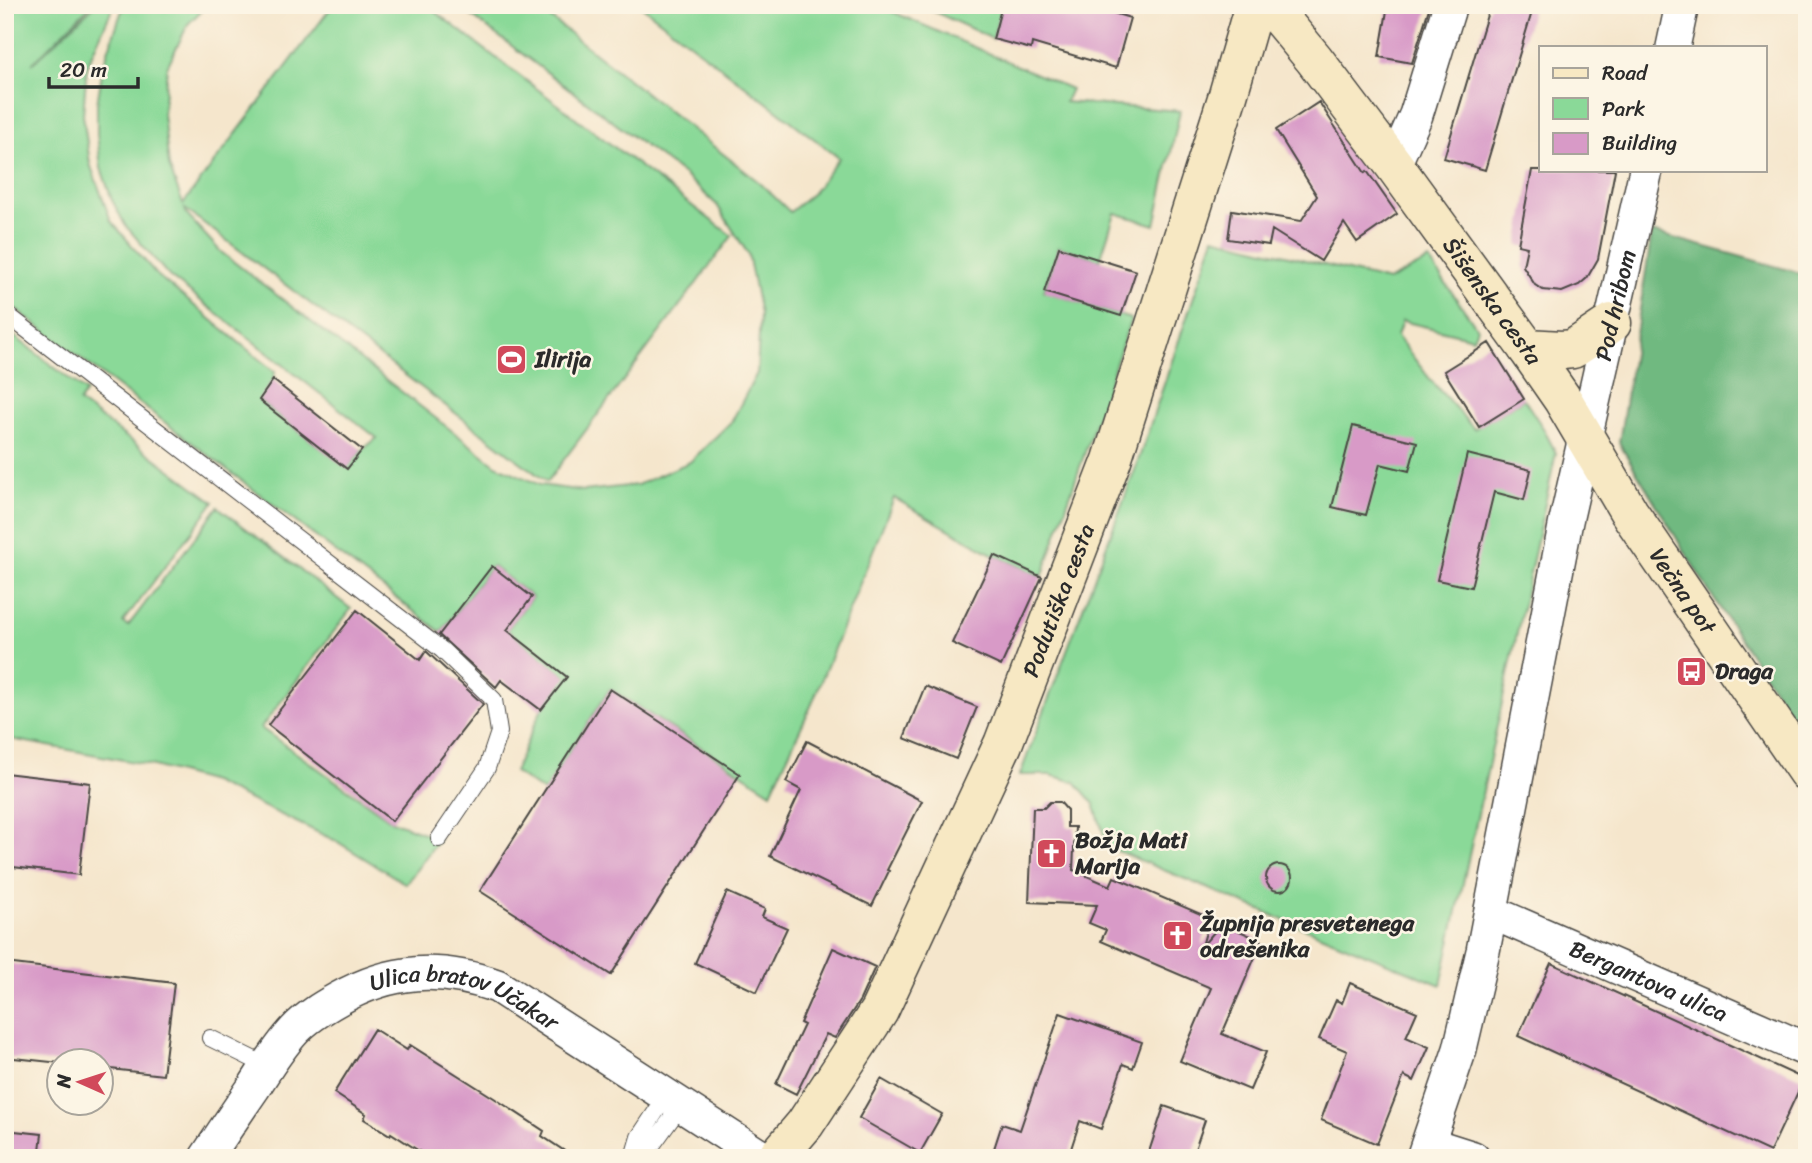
<svg xmlns="http://www.w3.org/2000/svg" width="1812" height="1163" viewBox="0 0 1812 1163" font-family="Sriracha,sans-serif">
	<style>
		.green { fill: #8ad998; stroke: #5a8262; stroke-width: 2 }
		.forest { fill: #6fb980; stroke: #4d7256; stroke-width: 2 }
		.building { fill: #d89ac7 }
		.lines { fill: none; stroke-linecap: round; stroke-linejoin: round }
		.lane-casing { stroke: #494743; stroke-width: 18 }
		.street-casing { stroke: #494743; stroke-width: 36 }
		.secondary-casing { stroke: #494743; stroke-width: 41 }
		.lane { stroke: #fff; stroke-width: 16 }
		.street { stroke: #fff; stroke-width: 33 }
		.secondary { stroke: #f7e8c3; stroke-width: 38 }
		.labels { text-anchor: middle; stroke-width: 5; stroke-linejoin: round; paint-order: stroke }
		.street-label { font-size: 23px; fill: #2b2b2b; stroke: #fcf5e5 }
		.poi-label { font-size: 23px; font-weight: bold; fill: #2b2b2b; stroke: #fcf5e5; text-anchor: start }
	</style>
	<rect width="100%" height="100%" fill="#fcf5e5"/>
	<filter id="ink" filterUnits="userSpaceOnUse"><feTurbulence type="fractalNoise" baseFrequency=".0143" numOctaves="2"/><feDisplacementMap in="SourceGraphic" scale="14" xChannelSelector="R" yChannelSelector="G"/><feConvolveMatrix kernelMatrix="1 2 1 2 8 2 1 2 1" color-interpolation-filters="sRGB"/></filter>
	<filter id="wash" filterUnits="userSpaceOnUse"><feTurbulence type="fractalNoise" baseFrequency=".00686" numOctaves="4" result="noise"/><feDisplacementMap in="SourceGraphic" scale="28" xChannelSelector="R" yChannelSelector="G"/><feGaussianBlur stdDeviation="1.57" result="paint"/><feColorMatrix in="noise" values="0 0 0 0 0 0 0 0 0 0 0 0 0 0 0 0 0 1.4 0 .05"/><feComposite in="paint" operator="in"/></filter>
	<g filter="url(#wash)">
		<rect width="100%" height="100%" fill="#f5e6cc"/>
		<path class="green" d="M 5,5 L 91,5 L 32,64 L 95,5 L 114,5 L 87,65 L 83,115 L 90,164 L 111,221 L 157,275 L 275,372 L 273,380 L 260,401 L 347,468 L 362,450 L 377,438 L 169,276 L 125,225 L 112,200 L 101,168 L 97,134 L 97,104 L 103,66 L 121,13 L 126,5 L 207,5 L 188,24 L 167,67 L 163,114 L 169,166 L 183,204 L 333,5 L 426,5 L 732,236 L 547,482 L 185,209 L 187,215 L 221,252 L 496,465 L 540,485 L 584,491 L 637,485 L 690,462 L 732,421 L 757,373 L 760,314 L 748,254 L 717,205 L 684,175 L 457,5 L 534,5 L 760,183 L 790,212 L 812,194 L 839,158 L 640,5 L 877,5 L 1071,89 L 1065,102 L 1180,111 L 1155,225 L 1115,213 L 1100,260 L 1059,247 L 1044,291 L 1131,319 L 1042,577 L 994,555 L 894,498 L 811,706 L 771,792 L 610,689 L 544,792 L 514,772 L 541,710 L 566,677 L 507,630 L 532,597 L 492,566 L 441,632 L 5,301 Z
			M 920,5 L 1002,5 L 993,39 Z
			M 1214,237 L 1388,281 L 1429,260 L 1477,328 L 1473,338 L 1402,321 L 1397,336 L 1430,379 L 1474,429 L 1524,399 L 1543,428 L 1556,453 L 1441,985 L 1108,847 L 1094,804 L 1075,782 L 1050,775 L 1020,775 L 1136,467 Z
			M 5,329 L 86,392 L 79,402 L 214,502 L 123,622 L 128,626 L 218,507 L 351,609 L 261,728 L 392,821 L 439,839 L 406,884 L 336,841 L 212,782 L 150,765 L 5,738 Z"/>
		<path class="forest" d="M 1652,232 L 1807,275 L 1807,739 L 1708,590 L 1619,443 Z"/>
		<g id="blocks">
			<path class="building" d="M 1002,5 L 1030,5 L 1051,11 L 1053,5 L 1087,5 L 1130,18 L 1116,68 L 1032,43 L 1031,49 L 993,39 Z
				M 1388,5 L 1430,5 L 1412,63 L 1379,57 Z
				M 1490,5 L 1534,5 L 1485,170 L 1444,158 Z
				M 1319,102 L 1365,173 L 1367,171 L 1397,214 L 1357,242 L 1344,223 L 1321,261 L 1272,230 L 1269,245 L 1228,239 L 1232,210 L 1301,221 L 1317,196 L 1276,130 Z
				M 1532,170 L 1615,170 L 1598,259 L 1587,278 L 1579,285 L 1562,292 L 1543,290 L 1535,285 L 1523,266 L 1527,247 L 1518,245 Z
				M 1059,247 L 1136,271 L 1121,316 L 1044,292 Z
				M 1489,343 L 1524,399 L 1479,427 L 1444,371 Z
				M 273,380 L 362,450 L 347,469 L 259,400 Z
				M 1353,426 L 1417,442 L 1409,471 L 1380,464 L 1366,515 L 1332,507 Z
				M 1467,454 L 1531,470 L 1524,500 L 1494,492 L 1471,587 L 1437,580 Z
				M 994,555 L 1042,577 L 1001,666 L 952,643 Z
				M 492,566 L 532,597 L 507,630 L 567,677 L 541,710 L 501,680 L 496,687 L 439,635 Z
				M 357,610 L 420,660 L 426,651 L 483,704 L 392,821 L 268,725 Z
				M 925,686 L 977,707 L 956,759 L 904,738 Z
				M 610,689 L 740,774 L 611,975 L 480,891 Z
				M 807,741 L 922,801 L 887,870 L 889,871 L 872,906 L 770,856 L 801,790 L 786,782 Z
				M 5,773 L 90,783 L 79,875 L 5,866 Z
				M 1050,802 L 1060,802 L 1067,810 L 1067,827 L 1075,827 L 1073,870 L 1110,886 L 1114,877 L 1210,918 L 1202,946 L 1222,923 L 1262,941 L 1222,1034 L 1266,1052 L 1250,1090 L 1180,1061 L 1211,988 L 1101,941 L 1106,930 L 1089,923 L 1097,905 L 1029,902 L 1033,808 L 1044,808 Z
				M1266 878a13 13 0 1 1 26 0a13 13 0 1 1-26 0Z
				M 727,892 L 765,909 L 762,917 L 787,928 L 757,992 L 695,963 Z
				M 833,948 L 875,967 L 860,1000 L 835,1038 L 826,1034 L 796,1094 L 776,1084 L 804,1025 L 800,1023 Z
				M 5,963 L 174,983 L 163,1075 L 102,1068 L 102,1061 L 60,1061 L 60,1063 L 5,1057 Z
				M 1551,963 L 1804,1079 L 1770,1152 L 1518,1036 Z
				M 1350,983 L 1417,1012 L 1406,1037 L 1429,1047 L 1414,1081 L 1404,1076 L 1377,1144 L 1321,1120 L 1347,1051 L 1319,1039 L 1336,1000 L 1342,1003 Z
				M 1060,1013 L 1142,1042 L 1133,1068 L 1123,1064 L 1101,1129 L 1080,1121 L 1068,1158 L 991,1158 L 1002,1124 L 1020,1130 Z
				M 374,1029 L 407,1050 L 410,1045 L 494,1098 L 544,1131 L 542,1136 L 575,1158 L 430,1158 L 391,1133 L 390,1135 L 364,1119 L 366,1114 L 334,1093 Z
				M 881,1079 L 942,1114 L 920,1153 L 859,1118 Z
				M 1164,1106 L 1205,1120 L 1192,1158 L 1147,1158 Z
				M 5,1130 L 42,1134 L 39,1158 L 5,1158 Z"/>
		</g>
	</g>
	<g filter="url(#ink)">
		<use href="#blocks" fill-opacity="0" stroke="#494743" stroke-width="2"/>
		<g class="lines">
			<defs>
				<path id="lane" d="M 5,313 L 442,650 L 494,700 L 499,732 L 487,768 L 439,839
					M 210,1038 L 267,1066
					M 667,1095 L 639,1137 L 634,1154 L 653,1144 L 682,1104"/>
				<g id="street">
					<path d="M 1673,47 L 1682,5"/>
					<path d="M 1394,165 L 1416,115 L 1450,5"/>
					<path id="s1" d="M 1491,912 L 1807,1050"/>
					<path d="M 1429,1144 L 1473,1158"/>
					<path id="s2" d="M 206,1158 C 222,1134 238,1110 254,1087 C 267,1067 279,1047 295,1030 C 307,1017 322,1008 338,999 C 391,969 439,966 497,986 L 763,1158"/>
					<path id="s3" d="M 1423,1158 L 1460,1049 L 1483,951 L 1566,521 L 1646,170"/>
				</g>
				<g id="secondary">
					<path id="s4" d="M 1269,5 L 1314,59 L 1394,165 L 1527,348 L 1563,400 L 1629,512 L 1807,772"/>
					<path d="M 1527,348 L 1562,350 L 1573,349 L 1612,323"/>
					<path id="s5" d="M 776,1158 L 805,1124 L 879,1011 L 1003,744 L 1112,460 L 1228,95 L 1254,5"/>
				</g>
			</defs>
			<use href="#lane" class="lane-casing"/>
			<use href="#street" class="street-casing"/>
			<use href="#secondary" class="secondary-casing"/>
			<use href="#lane" class="lane"/>
			<use href="#street" class="street"/>
			<use href="#secondary" class="secondary"/>
		</g>
	</g>
	<defs>
		<symbol id="stadium-square" viewBox="-11 -11 22 22"><rect x="-9" y="-9" width="18" height="18" rx="4" fill="#d1495b" stroke="#fcf5e5"/><path d="M0-5a6.5 5 0 1 0 0 10a6.5 5 0 1 0 0-10ZM-3.5-1.8h7v3.6h-7Z" fill="#fff"/></symbol>
		<symbol id="bus-square" viewBox="-11 -11 22 22"><rect x="-9" y="-9" width="18" height="18" rx="4" fill="#d1495b" stroke="#fcf5e5"/><path d="M-5-6H5V4H4V6H2V4H-2V6H-4V4H-5ZM-3.5-4V0h7V-4ZM-3.5 1.2v1.5H-2V1.2ZM2 1.2v1.5H3.5V1.2Z" fill="#fff"/></symbol>
		<symbol id="church-square" viewBox="-11 -11 22 22"><rect x="-9" y="-9" width="18" height="18" rx="4" fill="#d1495b" stroke="#fcf5e5"/><path d="M-1.2-6h2.4v3.5h3.3v2.4h-3.3V6h-2.4V-.1h-3.3v-2.4h3.3Z" fill="#fff"/></symbol>
	</defs>
	<g fill-rule="evenodd">
		<use href="#stadium-square" x="494" y="342" width="35" height="35"/>
		<use href="#bus-square" x="1674" y="654" width="35" height="35"/>
		<use href="#church-square" x="1034" y="836" width="35" height="35"/>
		<use href="#church-square" x="1160" y="918" width="35" height="35"/>
	</g>
	<g class="labels">
		<g class="street-label">
			<text dy="8" stroke="none"><textPath href="#s4" startOffset="371">Šišenska cesta</textPath></text>
			<text dy="8" stroke="none"><textPath href="#s3" startOffset="875">Pod hribom</textPath></text>
			<text dy="8" stroke="none"><textPath href="#s4" startOffset="718">Večna pot</textPath></text>
			<text dy="8" stroke="none"><textPath href="#s5" startOffset="628">Podutiška cesta</textPath></text>
			<text dy="8" stroke="none"><textPath href="#s1" startOffset="172">Bergantova ulica</textPath></text>
			<text dy="8" stroke="none"><textPath href="#s2" startOffset="345">Ulica bratov Učakar</textPath></text>
		</g>
		<g class="poi-label">
			<text x="535" y="367">Ilirija</text>
			<text x="1715" y="679">Draga</text>
			<text x="1075" y="848">Božja Mati<tspan x="1075" dy="26">Marija</tspan></text>
			<text x="1200" y="931">Župnija presvetenega<tspan x="1200" dy="26">odrešenika</tspan></text>
		</g>
	</g>
	<rect width="1812" height="1163" fill="none" stroke="#fcf5e5" stroke-width="28"/>
	<rect x="1539" y="46" width="228" height="126" fill="#fcf5e5" stroke="#a8a49b" stroke-width="2"/>
	<rect x="1553" y="68" width="35" height="10" fill="#f7e8c3" stroke="#a8a49b" stroke-width="2"/>
	<text x="1602" y="80" font-size="21" fill="#2b2b2b">Road</text>
	<rect x="1553" y="98" width="35" height="21" fill="#8ad998" stroke="#a8a49b" stroke-width="2"/>
	<text x="1602" y="116" font-size="21" fill="#2b2b2b">Park</text>
	<rect x="1553" y="133" width="35" height="21" fill="#d89ac7" stroke="#a8a49b" stroke-width="2"/>
	<text x="1602" y="150" font-size="21" fill="#2b2b2b">Building</text>
	<g transform="translate(80 1082) rotate(273)"><circle r="33" fill="#fcf5e5" stroke="#a8a49b" stroke-width="2"/>
	<path d="M0-5L12 26L0 18L-12 26Z" fill="#d1495b"/>
	<text y="-10" font-size="19" font-weight="bold" text-anchor="middle" fill="#2b2b2b">N</text>
	</g>
	<path d="M49 77v10h89v-10" fill="none" stroke="#2b2b2b" stroke-width="3.5"/>
	<text x="60" y="77" font-size="21" fill="#2b2b2b" stroke="#fcf5e5" stroke-width="5" paint-order="stroke">20 m</text>
</svg>
